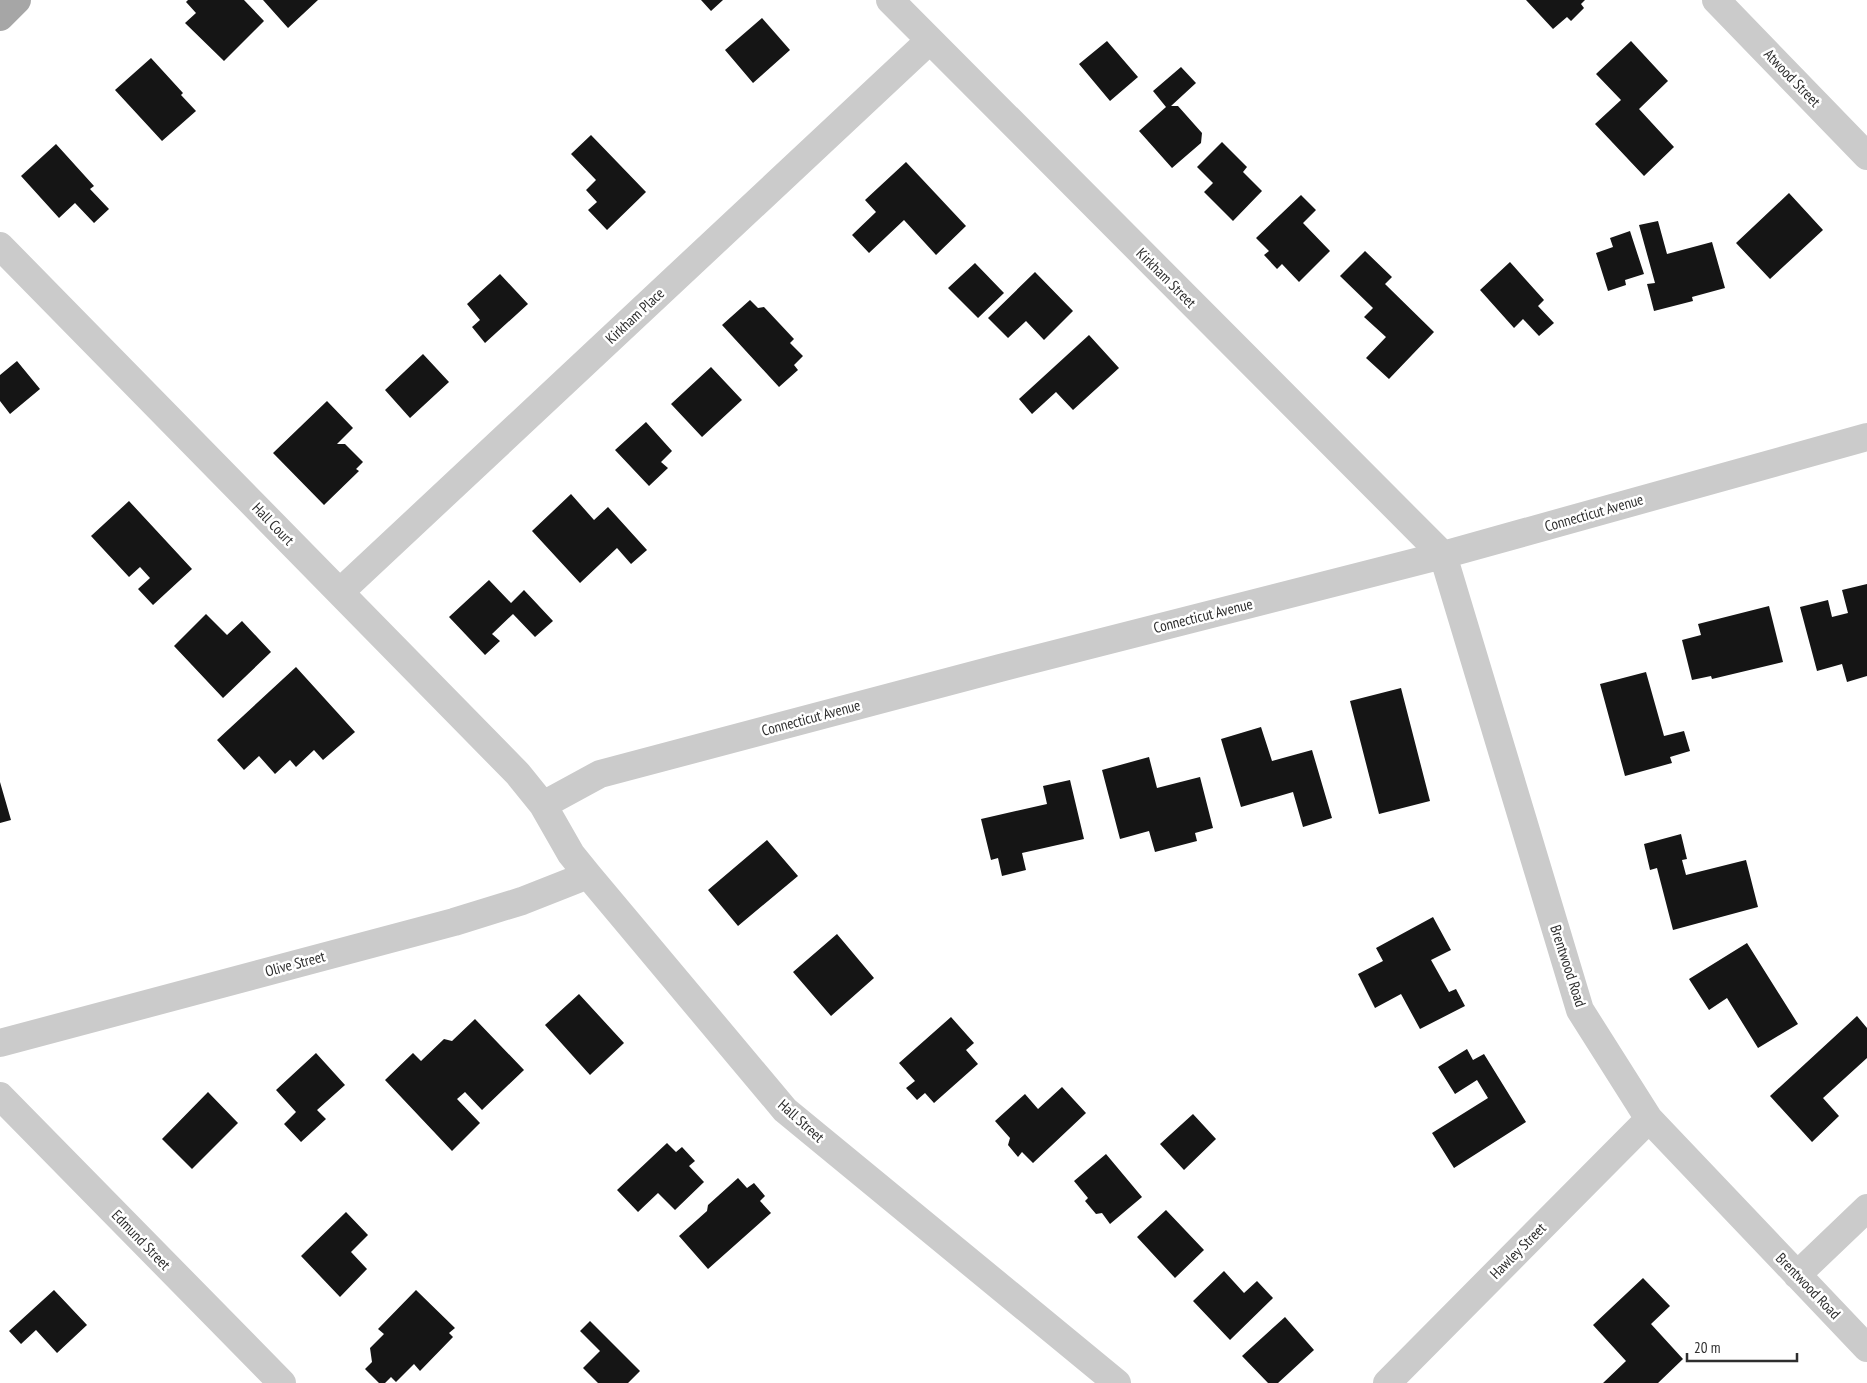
<svg xmlns="http://www.w3.org/2000/svg" width="1867" height="1383" viewBox="0 0 1867 1383" font-family="'PT Sans Narrow',sans-serif">
	<style>
		.building { fill: #151515 }
		.lines { fill: none; stroke-linecap: round; stroke-linejoin: round }
		.minor { stroke: #cbcbcb; stroke-width: 28 }
		.major { stroke: #a6a6a6; stroke-width: 28 }
		.labels { text-anchor: middle; stroke-width: 5; stroke-linejoin: round; paint-order: stroke }
		.street-label { font-size: 15px; fill: #2e2e2e; stroke: #fff }
	</style>
	<rect width="100%" height="100%" fill="#fff"/>
	<path class="building" d="M188,0H244L264,21L224,61L185,23L196,13L186,2Z
		M263,0H318L288,28Z
		M701,0H723L711,11Z
		M1526,0H1585L1581,4L1584,8L1571,21L1567,17L1553,29Z
		M762,18L790,50L753,83L725,50Z
		M1107,41L1138,77L1110,101L1079,64Z
		M1631,41L1668,81L1639,109L1674,147L1644,176L1595,124L1621,100L1596,74Z
		M151,58L183,93L181,95L196,111L162,141L115,90Z
		M1181,67L1196,83L1171,106H1178L1202,133L1201,143L1172,168L1139,131L1166,107L1153,91Z
		M591,135L646,192L607,230L588,210L597,202L586,190L596,180L571,154Z
		M1222,142L1247,167L1243,172L1262,191L1233,221L1204,192L1213,183L1197,167Z
		M56,144L94,186L90,189L109,209L94,223L75,203L59,218L21,176Z
		M906,162L966,226L936,255L904,220L869,253L852,235L876,212L865,200Z
		M1789,193L1823,230L1770,279L1736,243Z
		M1301,195L1316,210L1303,223L1330,251L1299,282L1282,264L1277,269L1264,255L1269,251L1256,238Z
		M1658,221L1667,254L1712,242L1725,288L1692,297L1693,301L1654,311L1647,284L1655,283L1639,225Z
		M1630,231L1644,274L1625,280L1626,285L1608,291L1596,253L1613,247L1610,238Z
		M1365,251L1392,277L1385,284L1434,332L1389,379L1366,358L1386,337L1364,317L1373,308L1340,276Z
		M1510,262L1544,300L1538,306L1554,323L1539,336L1523,319L1514,328L1480,290Z
		M975,263L1004,293L978,318L948,288Z
		M1035,272L1073,311L1044,340L1026,321L1008,338L988,318Z
		M500,274L528,304L485,343L472,327L480,320L467,304Z
		M750,300L758,308L764,307L794,339L790,343L803,356L794,365L798,370L779,387L722,325Z
		M1089,335L1119,368L1073,410L1056,392L1032,414L1019,399Z
		M423,354L449,382L410,418L385,390Z
		M17,361L40,389L10,414L0,401V375Z
		M711,367L742,400L702,437L671,404Z
		M327,401L353,428L337,444H345L363,462L356,469L359,471L324,505L273,453Z
		M646,422L672,451L661,462L668,468L649,486L615,450Z
		M571,494L594,520L608,507L647,550L631,564L617,548L580,583L532,531Z
		M129,501L192,569L153,605L138,589L150,578L140,567L129,577L91,536Z
		M489,580L511,603L524,590L553,621L535,637L513,614L492,634L500,641L485,655L449,617Z
		M1867,584V676L1847,682L1842,664L1817,671L1800,607L1828,600L1832,617L1848,613L1842,590Z
		M1769,606L1783,662L1712,679L1711,676L1692,680L1682,640L1701,635L1698,624Z
		M206,614L227,635L242,621L271,652L223,698L174,646Z
		M296,667L355,732L323,760L314,750L296,767L290,760L275,774L259,756L244,770L217,740Z
		M1646,672L1664,736L1684,731L1690,751L1670,757L1672,763L1625,776L1600,684Z
		M1401,688L1430,801L1379,814L1350,701Z
		M1261,727L1272,761L1312,750L1332,818L1303,827L1293,792L1241,807L1221,739Z
		M1149,757L1157,788L1200,777L1213,828L1195,833L1197,841L1155,852L1149,831L1120,839L1102,770Z
		M1070,780L1084,839L1022,853L1026,870L1002,876L998,858L991,860L981,819L1047,804L1043,786Z
		M0,782L11,820L0,823Z
		M1681,834L1687,859L1682,860L1686,875L1746,860L1758,907L1673,930L1657,868L1650,870L1644,844Z
		M767,840L798,876L738,926L708,890Z
		M1433,917L1451,950L1431,960L1449,992L1456,989L1465,1006L1420,1029L1401,994L1375,1008L1358,974L1383,961L1376,948Z
		M837,934L874,978L831,1016L793,972Z
		M1747,943L1798,1024L1758,1048L1727,998L1709,1010L1689,979Z
		M579,994L624,1043L590,1075L545,1025Z
		M1857,1016L1867,1028V1058L1823,1098L1839,1116L1812,1142L1770,1096Z
		M951,1017L974,1043L966,1050L978,1064L934,1103L925,1093L917,1100L906,1088L915,1081L899,1063Z
		M475,1019L524,1070L482,1110L465,1092L457,1099L480,1123L452,1151L385,1080L413,1053L421,1061L444,1039L452,1041Z
		M1467,1049L1473,1060L1484,1054L1526,1122L1454,1168L1432,1133L1488,1098L1477,1080L1455,1094L1438,1067Z
		M316,1053L345,1085L317,1110L326,1119L301,1142L284,1124L296,1112L276,1090Z
		M1062,1087L1086,1113L1033,1163L1022,1152L1018,1157L1008,1145L1010,1138L995,1121L1025,1094L1038,1109Z
		M208,1092L238,1123L192,1169L162,1139Z
		M1193,1114L1216,1139L1184,1170L1160,1144Z
		M667,1143L676,1152L682,1147L695,1161L689,1166L704,1182L675,1210L658,1193L638,1212L617,1190Z
		M1106,1154L1142,1197L1110,1224L1102,1213L1096,1214L1085,1201L1088,1198L1074,1181Z
		M738,1178L747,1188L754,1183L765,1196L760,1201L771,1213L708,1269L679,1236L707,1211L708,1205Z
		M1166,1210L1204,1250L1175,1278L1137,1237Z
		M346,1212L368,1235L351,1252L367,1269L340,1297L301,1256Z
		M1224,1271L1244,1293L1257,1281L1273,1298L1230,1340L1193,1301Z
		M1643,1278L1670,1306L1651,1324L1683,1359L1658,1383H1603L1626,1361L1593,1325Z
		M54,1290L87,1325L57,1353L36,1330L21,1344L9,1331Z
		M416,1290L455,1328L449,1333L453,1337L420,1371L414,1364L396,1382L391,1377L385,1383H379L365,1369L372,1362L370,1348L384,1334L378,1329Z
		M1285,1317L1314,1350L1278,1383H1268L1242,1356Z
		M590,1321L640,1371L628,1383H598L583,1368L600,1351L580,1331Z"/>
	<g class="lines">
		<path class="minor" d="M890,0L1443,555L1580,1010L1649,1119L1867,1348
			M1716,0L1867,156
			M0,246L518,774L543,805L571,854L588,875L785,1110L1117,1383
			M340,592L929,41
			M543,805L600,774L1000,668L1443,555L1867,437
			M0,1043L454,922L522,901L588,875
			M0,1096L282,1383
			M1797,1275L1867,1208
			M1387,1383L1649,1119"/>
		<path class="major" d="M0,17L17,0"/>
	</g>
	<g class="labels">
		<g class="street-label">
			<text transform="translate(1792 78) rotate(46)" y="5">Atwood Street</text>
			<text transform="translate(1166 278) rotate(45)" y="5">Kirkham Street</text>
			<text transform="translate(635 316) rotate(-43)" y="5">Kirkham Place</text>
			<text transform="translate(1594 513) rotate(-16)" y="5">Connecticut Avenue</text>
			<text transform="translate(273 524) rotate(46)" y="5">Hall Court</text>
			<text transform="translate(1203 616) rotate(-14)" y="5">Connecticut Avenue</text>
			<text transform="translate(811 718) rotate(-15)" y="5">Connecticut Avenue</text>
			<text transform="translate(295 964) rotate(-15)" y="5">Olive Street</text>
			<text transform="translate(1568 966) rotate(72)" y="5">Brentwood Road</text>
			<text transform="translate(801 1121) rotate(42)" y="5">Hall Street</text>
			<text transform="translate(141 1240) rotate(46)" y="5">Edmund Street</text>
			<text transform="translate(1518 1251) rotate(-45)" y="5">Hawley Street</text>
			<text transform="translate(1808 1286) rotate(46)" y="5">Brentwood Road</text>
		</g>
	</g>
	<path d="M1687 1353v8h110v-8" fill="none" stroke="#2e2e2e" stroke-width="2.5"/>
	<text x="1694" y="1353" font-size="15" fill="#2e2e2e" stroke="#ffffff" stroke-width="4" paint-order="stroke">20 m</text>
</svg>
